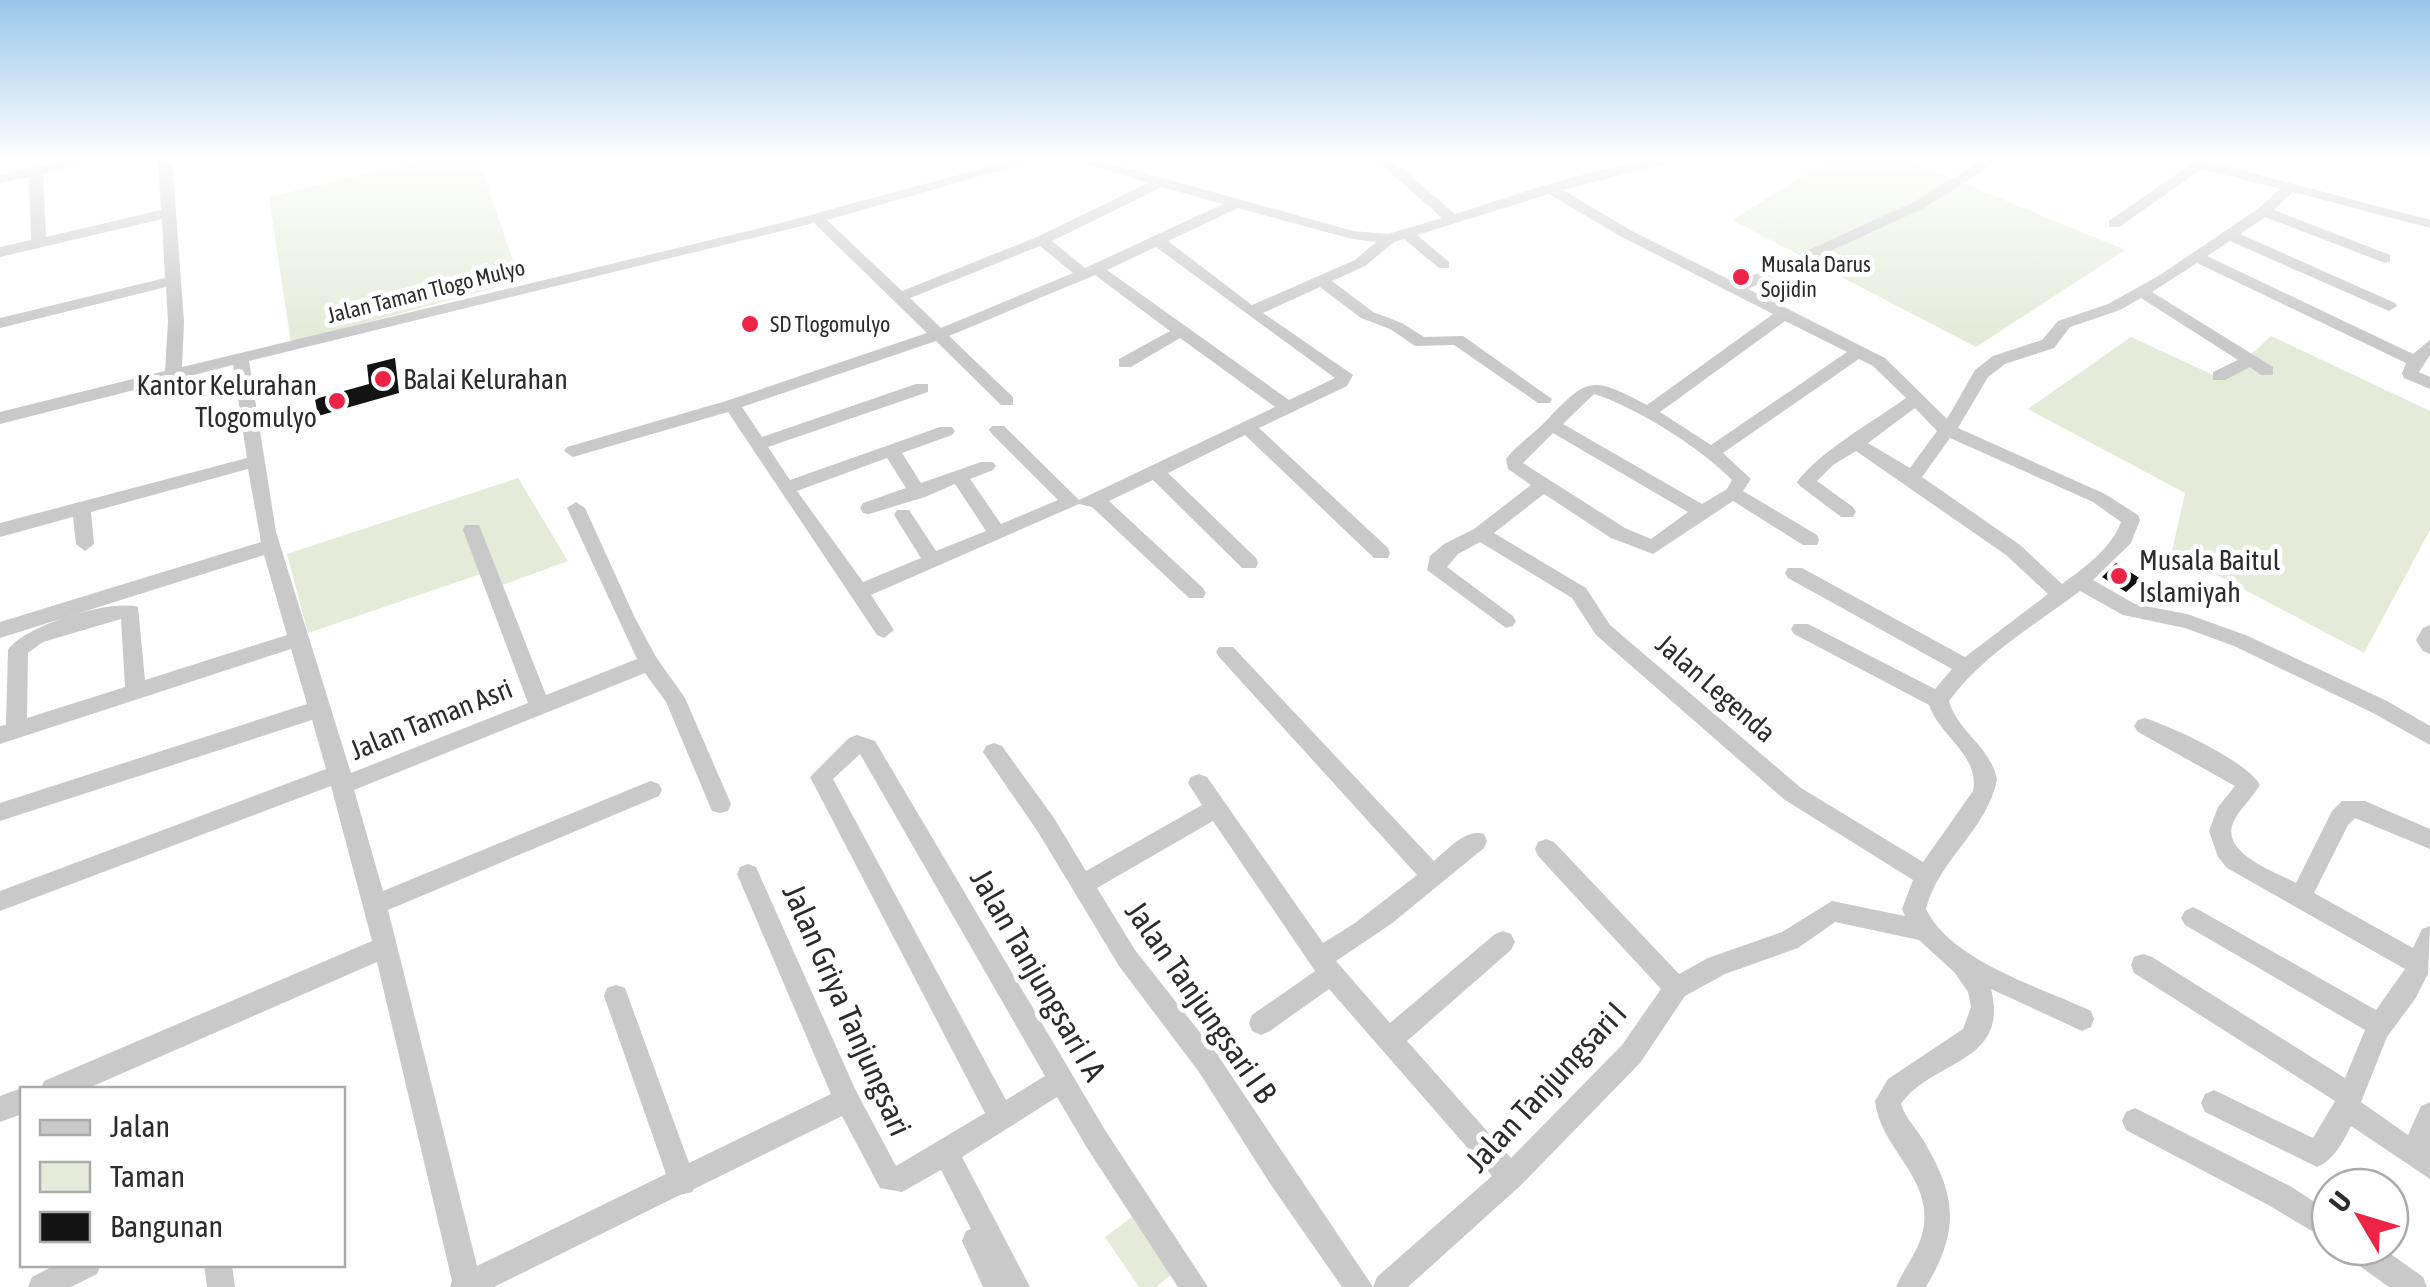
<svg xmlns="http://www.w3.org/2000/svg" width="2430" height="1287" viewBox="0 0 2430 1287" font-family="'Asap Condensed',sans-serif">
	<style>
		.green { fill: #e4ebd8 }
		.building { fill: #131313 }
		.lines { fill: none; stroke-linecap: round; stroke-linejoin: round }
		.minor { fill: #c9c9c9; fill-rule: evenodd }
		.poi-dot { fill: #ed2446; stroke: #fff; stroke-width: 4 }
		.labels { text-anchor: middle; stroke-width: 10; stroke-linejoin: round; paint-order: stroke }
		.far-poi-label { font-size: 22px; fill: #2c2c2c; stroke: #fff; text-anchor: start }
		.far-street-label { font-size: 22px; fill: #2c2c2c; stroke: #fff }
		.poi-label { font-size: 28px; fill: #2c2c2c; stroke: #fff; text-anchor: start }
		.street-label { font-size: 28px; fill: #2c2c2c; stroke: #fff }
		.near-street-label { font-size: 32px; fill: #2c2c2c; stroke: #fff }
	</style>
	<rect width="100%" height="100%" fill="#fff"/>
	<path class="green" d="M429,158H478L520,281L291,343L269,197Z
		M1832,158H1903L2125,250L1976,347L1732,220Z
		M2271,336L2430,411V530L2364,653L2172,551L2185,493L2028,409L2131,337L2224,380Z
		M518,478L568,561L500,586L495,569L308,633L287,554Z
		M1132,1217L1172,1274L1156,1287H1139L1105,1237Z"/>
	<path class="building" d="M395,358L399,393L318,416L315,399L369,384L367,365Z
		M2116,563L2141,579L2126,592L2102,577Z"/>
	<g class="lines">
		<path class="minor" d="M74,158H101L43,174L46,237L161,210L158,158H172L184,322L182,367L773,225L1020,158H1043L827,220L902,291L1037,237L1148,183L1067,158H1091L1353,231L1388,234L1442,218L1374,158H1390L1455,214C1522,193 1617,158 1687,158L1563,190L1630,230L1736,283L1914,202L1986,158H2003L1924,208L1748,289L1885,358L1947,419L1975,370L1993,356L2042,340L2058,321L2108,304L2160,275L2259,208L2280,189L2202,169L2119,227H2109V221L2189,165L2171,158H2195L2430,220V228L2293,192L2274,210L2390,255V261L2385,263L2265,217L2240,234L2395,303L2397,306L2389,311L2230,241L2207,256L2413,354L2430,340V355L2419,372L2430,377V389L2404,378L2402,374L2406,363L2197,263L2152,292L2273,367V375H2261L2250,367L2225,380H2213V372L2238,360L2141,298L2120,310L2070,327L2054,348L2005,364L1988,377L1958,428L2105,494L2138,515L2140,520L2131,543L2093,580L2135,604L2187,614L2248,636L2387,701L2430,726V745L2373,713L2234,646L2185,628L2123,615L2080,591C2035,625 1983,655 1949,701C1958,732 1990,746 1997,779C1988,829 1938,860 1926,909C1951,961 2040,987 2091,1011L2094,1019L2091,1027L2082,1031L1991,989C2010,1064 1933,1059 1901,1104C1905,1117 1915,1127 1922,1138C1956,1195 1961,1228 1926,1287H1896C1904,1268 1919,1251 1923,1230C1934,1178 1880,1149 1875,1101L1888,1079L1963,1029L1971,1007L1968,992L1955,973L1919,940L1835,922L1798,948L1725,974L1685,996L1640,1063L1520,1186L1408,1287H1342L1271,1185L1199,1072L1119,966L1038,832L983,752L986,746L994,743L1002,746L1054,818L1086,871L1202,805L1188,783L1191,777L1199,774L1207,777L1323,943L1355,923L1417,875L1219,657L1216,652L1219,647H1233L1434,861C1447,850 1466,828 1484,834L1487,841L1484,848L1391,924L1336,961L1390,1023L1495,934L1503,931L1511,934L1515,942L1511,950L1407,1041L1511,1158L1622,1045L1661,989L1538,856L1535,849L1538,842L1546,839L1554,842L1679,974L1708,958L1782,932L1832,901L1905,916L1902,909L1913,880L1785,800L1596,635L1572,598L1480,542L1458,554L1447,567L1513,616L1516,621L1513,626L1506,628L1427,570L1430,556L1444,544L1474,529L1531,485L1508,469L1506,459C1517,444 1534,434 1546,421C1588,376 1592,376 1647,405L1773,314L1620,236L1549,194L1417,235L1449,262V268H1439L1404,239L1394,242L1365,266L1332,281L1373,312L1402,323L1424,337L1463,336L1552,399L1550,403H1538L1454,345L1415,346L1390,329L1361,318L1320,287L1263,313L1353,375L1347,386L1259,428L1388,548L1390,553L1388,558H1374L1245,435L1168,473L1256,558L1258,563L1256,568H1242L1153,480L1109,501L1203,588L1206,593L1203,598H1189L1092,507L1079,504L871,595L894,630L884,638L877,635L728,412L573,457L564,451L567,447L726,401L927,333L814,223L249,361L276,532L351,773L528,703L463,530L465,525H479L481,530L546,695L637,659L567,508L576,502L585,508L635,618L656,657L685,698L731,804L728,811L720,813L712,811L666,702L645,673L354,790L383,891L643,784L651,781L659,784L662,790L659,796L388,910L477,1266L666,1174L604,996L607,988L616,985L625,988L689,1163L831,1094L737,874L740,867L748,864L756,867L856,1091L896,1166L985,1113L810,777L849,738L857,735L875,741L1105,1130L1208,1287H1178L1087,1148L1057,1097L962,1157L1030,1287H983L962,1241L966,1231L971,1229L941,1170L902,1192L880,1188L842,1116L694,1189L692,1192L680,1195L494,1287H450L452,1281L377,962L84,1090H40L44,1081L372,941L331,786L0,911V891L326,769L312,720L0,821V803L307,704L291,649L0,744V726L6,725L8,650C24,626 110,599 138,607L145,680L287,635L264,555L0,638V622L261,542L248,469L91,512L94,544L85,551L76,544L73,517L0,537V523L247,458L233,365L0,424V412L165,371L168,322L166,287L0,328V318L165,278L162,219L0,257V247L31,240L29,177L0,183V175ZM1162,187L1223,204L1085,268L1052,241ZM1238,208L1352,239L1376,242L1355,260L1252,305L1168,241ZM1040,246L1073,273L941,328L910,298ZM1156,247L1335,378L1289,400L1107,270ZM1095,275L1170,331L1119,359V367H1131L1180,338L1275,407L1079,500L1004,426H992L989,430L992,434L1058,500L1001,524L970,479L993,470L996,466L993,462H981L921,483L902,453L952,435L955,431L952,427H940L790,480L768,447L928,392V384H916L762,437L742,407L936,341L1001,405H1013V397L949,336ZM1785,321L1847,352L1711,445L1660,412ZM1859,359L1873,366L1906,398C1873,422 1820,451 1797,482L1800,486L1841,517H1853L1856,512L1853,507L1817,481L1833,465L1856,451L2006,555L2048,594L1965,657L1802,568H1788L1785,573L1788,578L1952,669L1935,689L1808,624H1794L1791,629L1794,634L1929,705C1940,737 1980,755 1973,791L1923,862L1801,788L1610,625L1586,588L1494,533L1544,494L1611,538L1653,554L1733,501L1803,545H1817L1819,540L1817,535L1743,491L1751,479L1723,453ZM1594,394C1636,407 1701,448 1732,480L1727,489L1702,504L1563,424ZM1915,408L1937,431L1910,468L1868,443ZM1553,433L1688,512L1651,539L1625,528L1523,463ZM1950,438L2093,502L2121,522C2111,549 2084,568 2062,584L2020,545L1922,477ZM887,458L906,488L863,503L860,508L863,513L869,514L925,497L955,484L986,531L936,551L909,510H897L894,515L921,558L863,582L797,491ZM121,619L125,687L27,718L28,653L43,642ZM860,754L1045,1076L1006,1100L833,779ZM1213,821L1315,971L1252,1015L1249,1023L1252,1031L1261,1035L1270,1031L1329,989L1492,1176L1377,1277L1373,1287L1217,1054L1135,950L1097,888Z
			M2430,625V654L2423,651L2416,640L2423,628Z
			M2145,718C2172,727 2247,761 2260,785C2253,797 2242,806 2235,819C2216,852 2274,871 2296,883L2332,811L2342,801H2365L2430,829V849L2355,818L2348,825L2314,893L2413,948L2422,929L2430,926L2428,974L2415,999L2387,1037L2361,1102L2408,1135L2421,1106L2430,1102V1179L2351,1126C2343,1142 2334,1160 2317,1167L2205,1112L2201,1103L2205,1094L2214,1090L2313,1138L2335,1101L2134,973L2131,965L2134,957L2143,954L2152,957L2345,1078L2365,1030L2185,925L2181,918L2185,911L2193,907L2201,911L2376,1010L2405,969L2227,868L2218,857L2209,831L2218,807L2235,786L2138,732L2134,726L2138,720Z
			M22,1088L25,1090L22,1114L0,1122V1096Z
			M2135,1108L2290,1186L2330,1212V1242L2270,1206L2126,1130L2122,1121L2126,1112Z
			M2343,1247H2381L2423,1277L2427,1287H2389L2347,1257Z
			M57,1264H101L97,1274L71,1287H28L32,1277Z
			M204,1264H232L235,1287H207Z"/>
	</g>
	<linearGradient id="sky" x2="0" y2="1"><stop stop-color="#99c6ea"/><stop offset="0.47" stop-color="#fff"/><stop offset="1" stop-color="#fff" stop-opacity="0"/></linearGradient>
	<rect width="2430" height="338" fill="url(#sky)"/>
	<g class="poi-dot">
		<circle cx="1741" cy="277" r="10"/>
		<circle cx="750" cy="324" r="10"/>
		<circle cx="383" cy="379" r="10"/>
		<circle cx="337" cy="401" r="10"/>
		<circle cx="2119" cy="576" r="10"/>
	</g>
	<g class="labels">
		<g class="far-poi-label">
			<text x="1761" y="272">Musala Darus<tspan x="1761" dy="25">Sojidin</tspan></text>
			<text x="770" y="332">SD Tlogomulyo</text>
		</g>
		<g class="far-street-label">
			<text transform="translate(426 291) rotate(-14)" y="8">Jalan Taman Tlogo Mulyo</text>
		</g>
		<g class="poi-label">
			<text x="403" y="389">Balai Kelurahan</text>
			<text x="317" y="395" text-anchor="end">Kantor Kelurahan<tspan x="317" dy="32">Tlogomulyo</tspan></text>
			<text x="2139" y="570">Musala Baitul<tspan x="2139" dy="32">Islamiyah</tspan></text>
		</g>
		<g class="street-label">
			<text transform="translate(1716 688) rotate(41)" y="10">Jalan Legenda</text>
			<text transform="translate(431 719) rotate(-22)" y="10">Jalan Taman Asri</text>
		</g>
		<g class="near-street-label">
			<text transform="translate(1038 975) rotate(60)" y="11">Jalan Tanjungsari I A</text>
			<text transform="translate(1201 1002) rotate(55)" y="11">Jalan Tanjungsari I B</text>
			<text transform="translate(847 1010) rotate(66)" y="11">Jalan Griya Tanjungsari</text>
			<text transform="translate(1546 1087) rotate(-47)" y="11">Jalan Tanjungsari I</text>
		</g>
	</g>
	<rect x="20" y="1087" width="325" height="180" fill="#ffffff" stroke="#ababab" stroke-width="2.5"/>
	<rect x="40" y="1120" width="50" height="15" fill="#c9c9c9" stroke="#ababab" stroke-width="2.5"/>
	<text x="110" y="1137" font-size="30" fill="#2c2c2c">Jalan</text>
	<rect x="40" y="1162" width="50" height="30" fill="#e4ebd8" stroke="#ababab" stroke-width="2.5"/>
	<text x="110" y="1187" font-size="30" fill="#2c2c2c">Taman</text>
	<rect x="40" y="1212" width="50" height="30" fill="#131313" stroke="#ababab" stroke-width="2.5"/>
	<text x="110" y="1237" font-size="30" fill="#2c2c2c">Bangunan</text>
	<g transform="translate(2360 1217) rotate(308)"><circle r="48" fill="#ffffff" stroke="#ababab" stroke-width="2.5"/>
	<path d="M0-8L18 38L0 25L-18 38Z" fill="#ed2446"/>
	<text y="-15" font-size="28" font-weight="bold" text-anchor="middle" fill="#2c2c2c">U</text>
	</g>
</svg>
